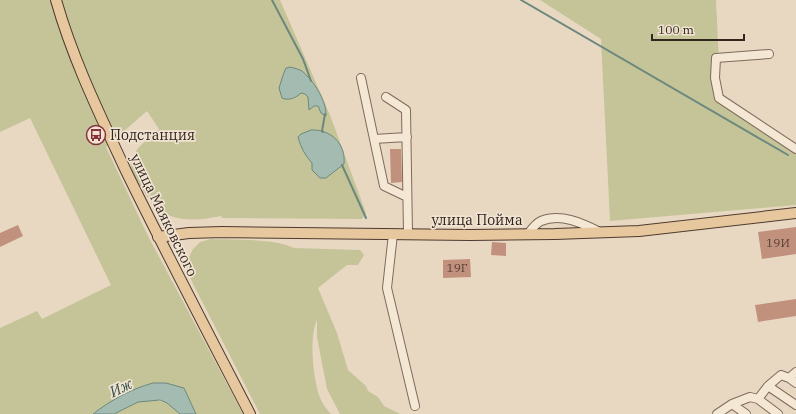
<svg xmlns="http://www.w3.org/2000/svg" width="796" height="414" viewBox="0 0 796 414" font-family="'IBM Plex Serif',serif">
	<style>
		.green { fill: #c4c498 }
		.water { fill: #a4bbb1; stroke: #6c887e }
		.lines { fill: none; stroke-linecap: round; stroke-linejoin: round }
		.stream { stroke: #6c887e; stroke-width: 2 }
		.building { fill: #c1917d }
		.minor-casing { stroke: #7f6a5c; stroke-width: 10 }
		.major-casing { stroke: #4e3a2f; stroke-width: 12 }
		.minor { stroke: #f4e7d4; stroke-width: 8 }
		.major { stroke: #e7c79e; stroke-width: 10 }
		.labels { text-anchor: middle; stroke-width: 3.5; stroke-linejoin: round; paint-order: stroke }
		.number-label { font-size: 12px; fill: #554036 }
		.poi-label { font-size: 14px; fill: #31251e; stroke: #f0e3d1; text-anchor: start }
		.street-label { font-size: 14px; fill: #31251e; stroke: #f0e3d1 }
		.water-label { font-size: 15px; font-style: italic; fill: #2f4f49; stroke: #f0e3d1 }
	</style>
	<rect width="100%" height="100%" fill="#e8d8c2"/>
	<path class="green" d="M0,0H280L330,115L366,213L362,219L222,218L221,216C198,221 171,223 153,205C149,200 145,193 141,187C137,180 130,171 131,162C133,149 150,138 159,129L147,111L106,147L148,236L243,414H196L184,388L97,411L93,414H0V328L37,311L42,319L111,285L30,118L0,132Z
		M540,0H716L721,104L796,152V205L610,221L601,39Z
		M211,239C233,240 276,238 294,248L360,250L364,255L358,265H347L318,288L337,333L348,370L366,386L368,391L378,397L384,406L400,414H340L327,389L317,337V320C309,337 313,374 318,392C320,400 326,409 331,414H260L193,284L187,270L188,259L193,249L200,242Z
		M148,400C162,400 171,403 180,414H114L138,402Z"/>
	<path class="water" d="M290,67C294,68 298,69 302,71C313,80 327,101 326,116L321,113L318,106H314L309,110L308,97L305,94L301,93C296,98 288,101 282,98L279,88C281,82 283,74 286,68Z
		M311,130C331,129 346,144 344,164L326,178H320L312,170V163C305,155 301,148 298,137L301,134Z
		M153,383H166L184,388L196,414H180L167,403L160,400L138,402L114,414H93C111,400 131,389 153,383Z"/>
	<g class="lines">
		<path class="stream" d="M272,0L303,59L311,81
			M521,0L788,155
			M323,132L322,131L325,114
			M342,165L366,218"/>
	</g>
	<path class="building" d="M390,149H401L402,182L391,183Z
		M18,225L23,236L0,247V233Z
		M796,227V254L762,259L758,232Z
		M492,242L506,243V256L491,255Z
		M470,259L471,277L443,278V260Z
		M796,299V316L758,322L755,305Z"/>
	<g class="lines">
		<defs>
			<path id="minor" d="M769,54L716,58L715,78L719,98L796,149
				M361,78L384,186L407,197
				M386,97L406,110L408,234
				M374,139L407,137
				M393,234L387,288L415,406
				M528,234C531,230 536,223 541,221C561,213 582,223 600,232
				M796,372L789,378L796,383
				M768,386L781,375L789,378
				M732,404L750,397L758,399
				M717,414L732,404L746,414
				M778,414L758,399L768,386L796,405"/>
			<path id="major" d="M56,0C73,60 100,115 126,171C166,253 208,333 250,414
				M158,237L189,233L222,232L470,235L555,234L639,231L796,213"/>
		</defs>
		<use href="#minor" class="minor-casing"/>
		<use href="#major" class="major-casing"/>
		<use href="#minor" class="minor"/>
		<use href="#major" class="major"/>
	</g>
	<defs>
		<symbol id="bus-ring" viewBox="-11 -11 22 22"><circle r="9.5" fill="#f0e3d1" stroke="#87333e" stroke-width="1.5"/><path d="M-5-6H5V4H4V6H2V4H-2V6H-4V4H-5ZM-3.5-4V0h7V-4ZM-3.5 1.2v1.5H-2V1.2ZM2 1.2v1.5H3.5V1.2Z" fill="#87333e"/></symbol>
	</defs>
	<g fill-rule="evenodd">
		<use href="#bus-ring" x="85" y="124" width="22" height="22"/>
	</g>
	<g class="labels">
		<g class="number-label">
			<text x="778" y="247">19И</text>
			<text x="457" y="272">19Г</text>
		</g>
		<g class="poi-label">
			<text x="110" y="140">Подстанция</text>
		</g>
		<g class="street-label">
			<text transform="translate(164 215) rotate(64)" y="5">улица Маяковского</text>
			<text x="477" y="225">улица Пойма</text>
		</g>
		<g class="water-label">
			<text transform="translate(121 388) rotate(-26)" y="5">Иж</text>
		</g>
	</g>
	<path d="M652 34v6h92v-6" fill="none" stroke="#31251e" stroke-width="2"/>
	<text x="658" y="34" font-size="12" fill="#31251e" stroke="#f0e3d1" stroke-width="3" paint-order="stroke">100 m</text>
</svg>
